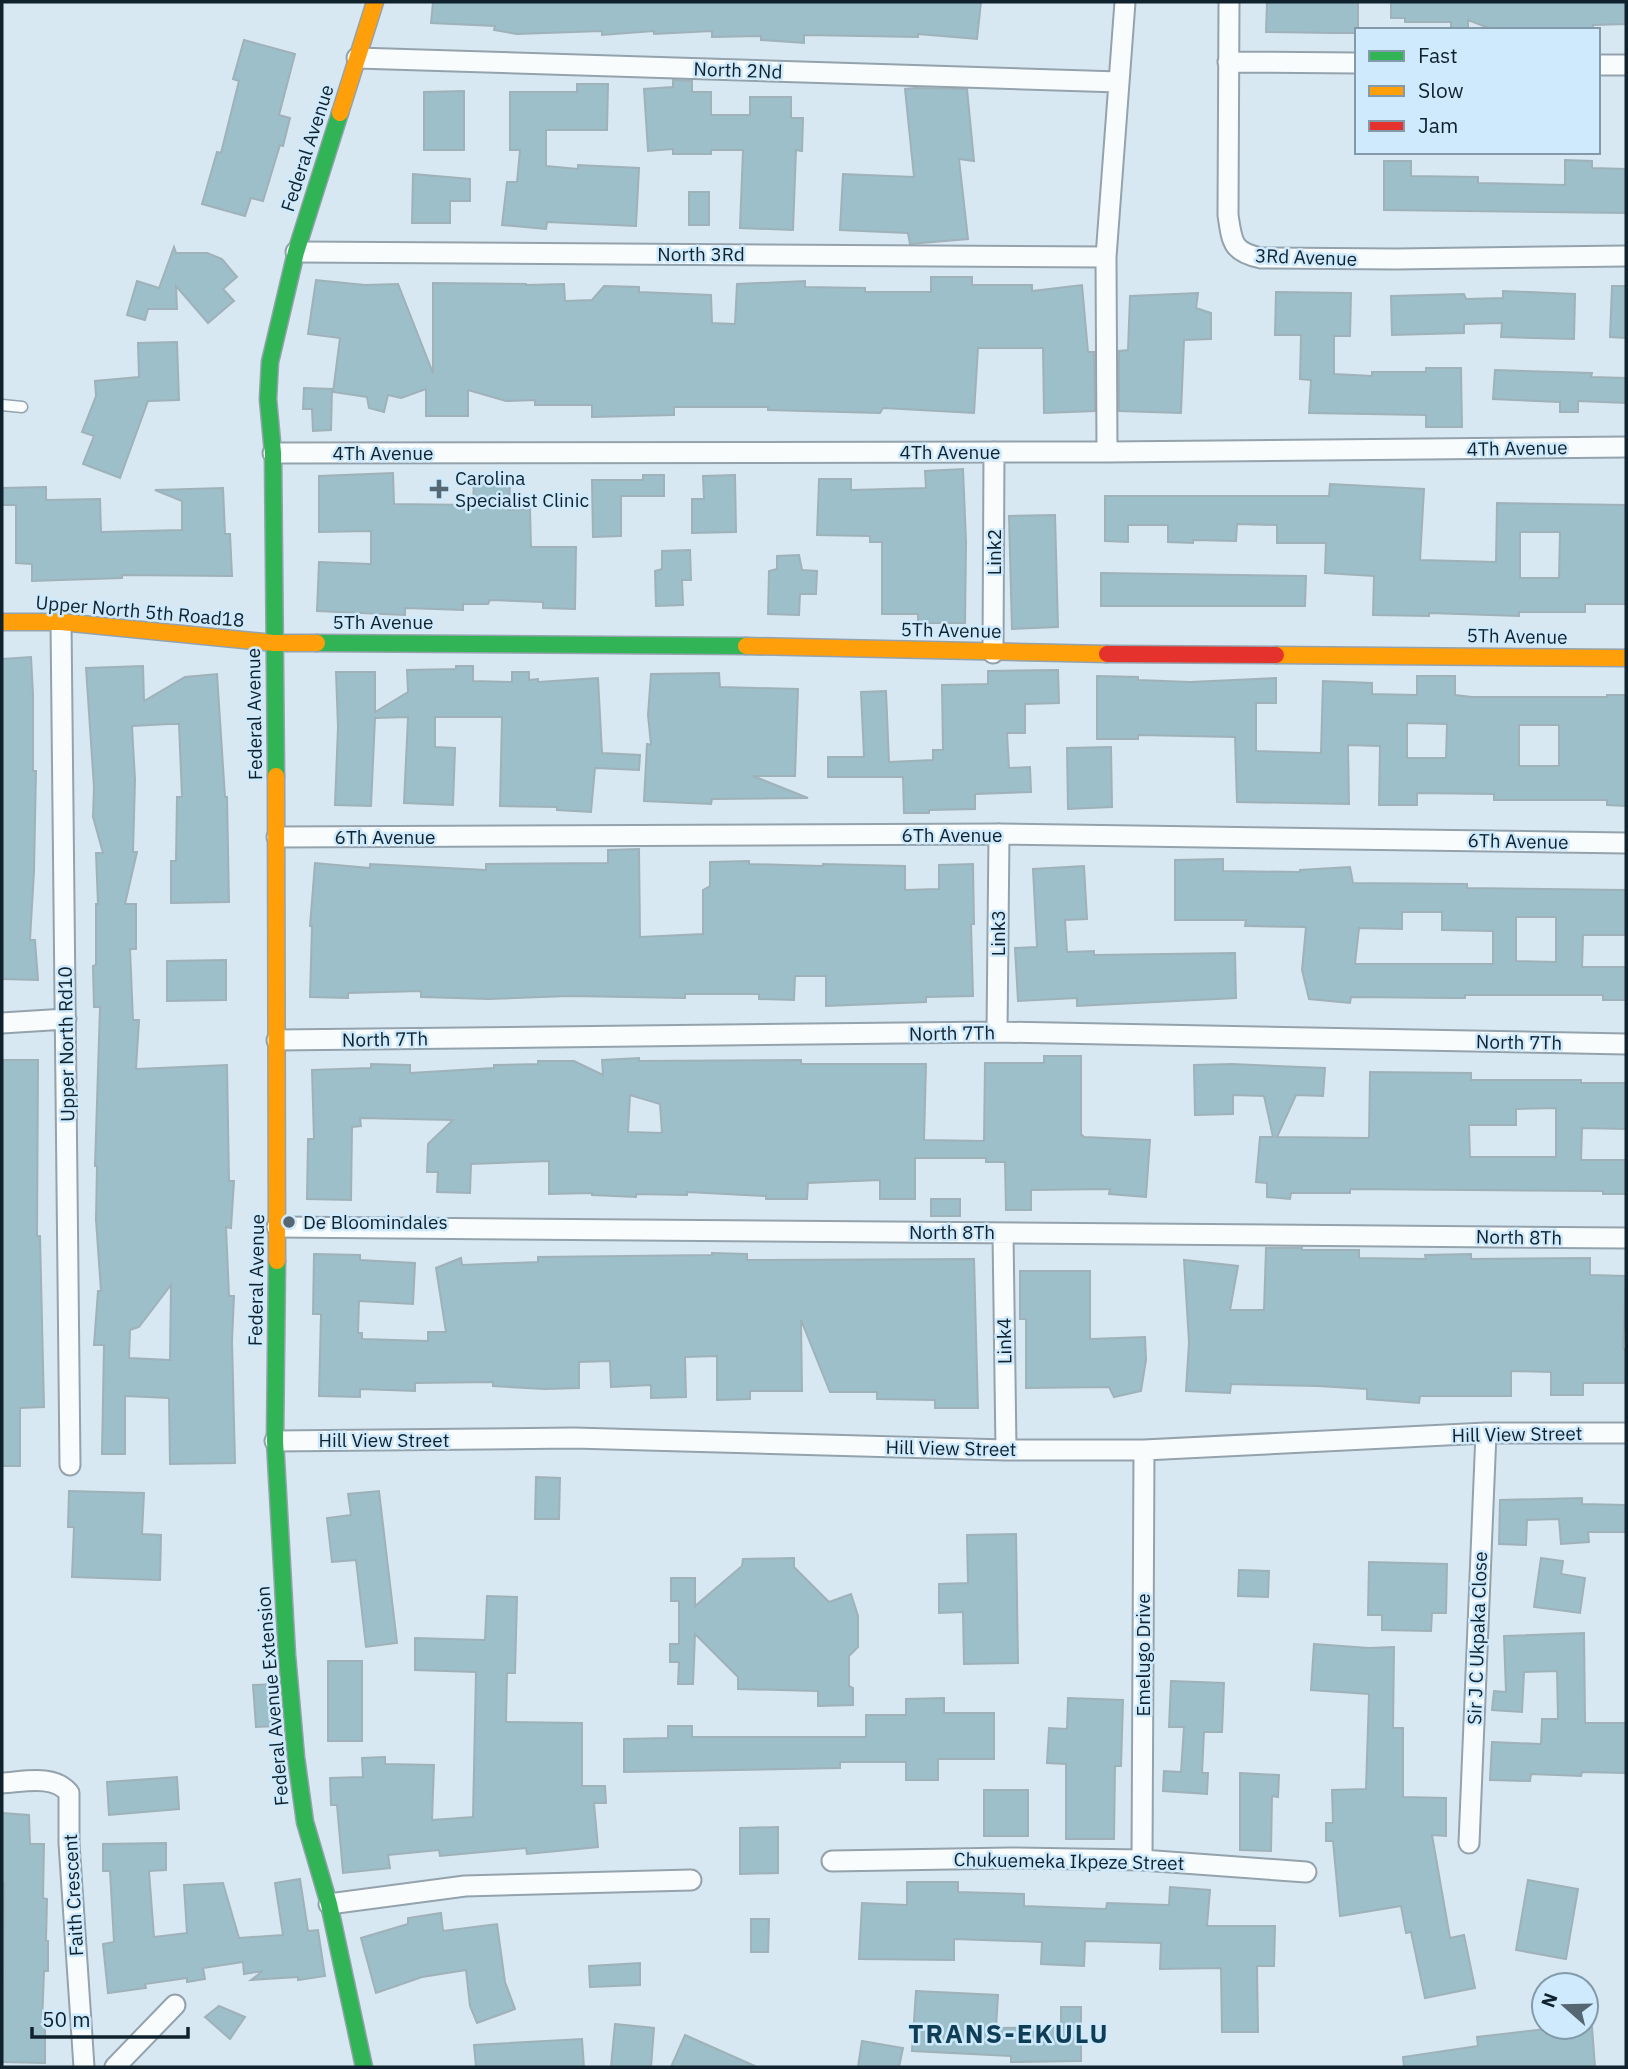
<svg xmlns="http://www.w3.org/2000/svg" width="1628" height="2069" viewBox="0 0 1628 2069" font-family="'IBM Plex Sans',sans-serif">
	<style>
		.building { fill: #9dbfc9; stroke: #9fb1b9; stroke-width: 2; fill-rule: evenodd }
		.lines { fill: none; stroke-linecap: round; stroke-linejoin: round }
		.lane-casing { stroke: #93a2ac; stroke-width: 13 }
		.street-casing { stroke: #93a2ac; stroke-width: 23 }
		.fast-casing { stroke: #93a2ac; stroke-width: 19 }
		.slow-casing { stroke: #93a2ac; stroke-width: 19 }
		.jam-casing { stroke: #93a2ac; stroke-width: 19 }
		.lane { stroke: #f9fcfd; stroke-width: 10 }
		.street { stroke: #f9fcfd; stroke-width: 19 }
		.fast { stroke: #30b455; stroke-width: 16 }
		.slow { stroke: #ff9f0a; stroke-width: 16 }
		.jam { stroke: #e5322d; stroke-width: 16 }
		.poi-dot { fill: #556772; stroke: #ceeafc; stroke-width: 2.5 }
		.labels { text-anchor: middle; stroke-width: 5; stroke-linejoin: round; paint-order: stroke }
		.street-label { font-size: 19px; fill: #0f222d; stroke: #ceeafc }
		.poi-label { font-size: 19px; fill: #0f222d; stroke: #ceeafc; text-anchor: start }
		.district-label { font-size: 26px; font-weight: bold; letter-spacing: 2px; fill: #0f3d56; stroke: #ceeafc }
	</style>
	<rect width="100%" height="100%" fill="#d8e8f2"/>
	<path class="building" d="M433,2H981L977,39L918,34V37L804,35V43L761,40V36L712,37V31L654,34V31L602,35V31L517,34L494,30L495,26L431,23Z
		M1267,2H1358V30L1357,33H1334L1266,32Z
		M1391,2H1626V24L1593,25V30H1494L1468,20V29H1451V22H1405V18H1391Z
		M244,40L295,54L279,115L290,118L283,146L280,145L263,201L251,198L245,216L202,204L217,152L221,153L239,81L233,79Z
		M673,80L692,81V92H711V115H750V97H791V118H803L802,151L796,150L793,230L740,228L743,150H711V154H673V149L648,151L644,89L673,87Z
		M577,84H608L607,130H546V166L578,169V165L639,168L636,226L547,222L546,229L502,225L507,182H517L520,150H510V92H577Z
		M915,88L967,89L974,161L959,159L968,239L910,244L908,233L840,230L843,174L914,177L905,89Z
		M464,91V150H424V92Z
		M1565,160L1592,161V168L1626,169V213L1384,210V161H1411V176L1478,177V183L1565,185Z
		M413,174L470,179V201H450V223H412Z
		M689,192H709V225H689Z
		M174,247L176,253H207L222,259L237,277L223,289L234,301L208,323L176,286L177,309H148L145,320L127,315L137,281L159,288Z
		M931,277H972V285H1032V291L1082,285L1088,352H1094L1095,411L1044,413L1043,348H978L974,413L883,408L880,413L768,410V407H674V415L592,417V405H535V400L506,401L468,390V416H426V389L401,398L388,395L384,412L369,408L367,397L333,392L340,338L308,334L316,280L365,285L398,284L433,373V283L526,284V285L564,284L565,301L592,300L604,286L639,287V292L711,295L712,323L735,324L737,284L805,281V287L865,288V292H931Z
		M1612,286H1626V338L1610,337Z
		M1503,291L1575,294L1574,339L1501,337L1502,323L1464,324V333L1392,335L1391,296L1464,294L1466,299L1503,298Z
		M1276,292L1351,293L1350,336H1334V374L1372,376V372H1426V368H1461L1462,427H1426V415L1309,413L1311,380L1300,379L1301,335H1275Z
		M1198,293L1196,308L1211,313V339L1184,340L1181,413L1119,411V351L1128,350L1130,296Z
		M177,342L179,400L148,401L120,478L83,464L94,436L82,432L96,396L95,381L139,377L138,343Z
		M1495,370L1592,373L1591,377L1626,378V403L1578,401V412H1560V402L1493,399Z
		M304,388L332,389L331,430L313,431L312,409H303Z
		M963,469L966,542L965,623H918V614H882V542H870V536L817,535L819,479H851V490L926,488L925,471Z
		M393,473L394,504L473,505L474,480L510,481L509,510L530,509L531,547H576L575,609L543,608V602L490,600L488,604H463V610L405,608V615L317,611L319,562L371,564V531L319,532V476Z
		M643,475H664V496H621V536L593,537L592,480H643Z
		M735,475L736,532L692,533V499H704L703,476Z
		M1330,484L1424,489L1420,560L1496,562L1497,503L1626,505V604H1585V612H1519V616L1429,613V616L1373,615L1374,576L1325,573L1326,543H1277V525L1237,524L1236,541L1193,540V543L1168,542V525H1128V542L1105,541V496H1329ZM1520,532H1560L1559,578H1520Z
		M46,487V500L100,499L101,532L182,530V501L155,490L223,488L225,534H230L232,576L122,575V578L32,581V564L16,563V505H2V488Z
		M1055,515L1058,627L1012,629L1009,516Z
		M690,550L691,580H682L683,605L656,606L655,571L662,569V551Z
		M799,555L802,570L817,571L816,594H800L799,615L768,614L769,571L777,569V556Z
		M1101,573L1306,576L1305,606H1101Z
		M31,657L33,694V771H36L34,871L30,940H35L38,980L2,979V659Z
		M143,666L144,701L185,677L217,674L225,797H227L229,902L171,903V861H176L177,797H182L179,724H169L132,726L135,780L133,852H137L125,904H136V949H130L133,1020H139L136,1069L227,1065L229,1181H234L231,1228L226,1227L229,1296H234L232,1341L235,1463L170,1464L169,1398L125,1396V1454H102L104,1345H94L98,1291H101L96,1220L97,1166H95L100,1007H94L93,966L96,965V904H98L96,853H103L93,817L94,787L86,668ZM171,1285L170,1360L129,1358L130,1330L139,1327Z
		M456,666H473V681L512,682V672H529V680L538,679V682L598,678L602,753L640,755L639,770L595,768L591,812L557,810V807L500,806L502,717H435V747L455,748L453,805L404,803L408,717L375,718L371,806L335,805L338,727L336,672H375V712L408,692L407,670L456,669Z
		M1058,670L1059,703L1025,704V733H1007L1009,768L1030,767L1031,792L975,794V809L929,810V813H904L903,777H828V757H864L861,692L886,691L889,762L933,760V750H943L942,685L988,684V671Z
		M719,673L720,687L798,689L795,776H753L808,798L712,799L711,804L644,801L647,744L651,745L648,715L651,674Z
		M1097,676L1138,677V680L1190,682L1276,678V703H1256V751L1321,753L1323,681L1372,683V694L1417,695V676H1455V695L1472,697H1607V695H1626V806L1607,805V800H1494V794L1417,793V805H1379L1380,746L1348,745L1349,804L1237,802L1235,737L1138,735V739H1097ZM1407,723L1447,724L1446,758H1407ZM1519,725H1559V766H1519Z
		M1111,747L1112,807L1068,809L1067,748Z
		M639,849L640,937L703,934V890L710,886V862L749,861V864L823,866V864L905,866V890L939,889V865L973,864L974,924H971L973,996L926,997V1002L826,1006V976H795L794,1000L759,999V994H685V998L570,996L489,999L421,997V991L348,993V998L310,997L312,926H310L315,863L370,868V864L486,870V864L608,863V850Z
		M1223,859V871L1300,872V870L1350,867L1353,883L1467,884V888L1626,890V935H1583L1582,967H1626V1000H1603V995H1465V998H1452L1351,997L1350,1003L1309,999L1302,970L1306,927L1245,926L1246,920H1175V860ZM1402,912H1442V930L1493,931V964H1355L1359,928L1402,929ZM1516,917H1556V962L1516,961Z
		M1084,866L1087,919L1065,920L1067,952L1094,951V955L1235,953L1236,998L1077,1006V998L1018,1001L1015,948L1037,947L1033,869Z
		M226,960V1000L167,1001V961Z
		M1044,1056H1081V1134L1084,1137L1150,1140L1146,1197L1109,1194L1110,1189L1031,1190V1210H1006L1005,1162H986V1158H915V1199H880V1180L808,1183L807,1199H766V1196L687,1192V1195L636,1194V1197L592,1195V1193L549,1194V1161L471,1164L470,1193L437,1192L438,1172H427L428,1144L453,1120L360,1118L361,1126L352,1127L351,1200L307,1199L308,1139H314L312,1070L371,1068V1064L410,1065V1073L494,1068V1065L538,1064V1061H574L603,1075L602,1060L639,1058V1061L801,1060V1064H926L924,1140L984,1141L985,1063H1044ZM630,1095L660,1104L662,1133L628,1132Z
		M2,1060H38L37,1236H40L44,1407L20,1408V1466H2Z
		M1232,1064L1325,1068L1323,1096L1296,1095L1277,1137L1369,1138L1370,1072L1471,1073V1080H1581V1083H1626V1129L1582,1128L1581,1160H1626V1194H1603V1191L1350,1189V1193H1291L1290,1199L1267,1197V1183L1256,1182L1260,1137H1273L1264,1096L1233,1095V1114L1195,1115L1194,1065ZM1556,1108V1157H1470L1469,1125H1516V1109Z
		M931,1199H960V1216H931Z
		M1266,1248H1302V1250H1359V1258L1426,1259L1425,1255L1471,1254V1259L1590,1258V1275L1626,1276L1623,1349H1626V1383H1583V1395H1551V1372L1511,1371V1396H1420L1419,1403L1367,1399V1389L1318,1386L1231,1384L1230,1393L1186,1391L1189,1342L1184,1260L1238,1266L1230,1310H1264Z
		M712,1253L747,1254V1260L974,1259L978,1408H935V1400L877,1399V1392H830L801,1320L802,1391H750V1399L717,1400V1356L685,1357L686,1397L651,1398V1385L611,1387L610,1361L579,1362V1388L544,1389L493,1386V1382L415,1383V1391L360,1389V1397L319,1396L321,1314H313L314,1254L360,1255V1260L415,1263L413,1304L359,1301L358,1333H362V1339L428,1341V1332H446L436,1268L461,1258L462,1265L538,1262V1257L712,1255Z
		M1020,1271H1090V1339L1145,1337L1146,1360L1141,1391L1114,1397L1109,1387L1026,1388V1319H1020Z
		M536,1477L560,1478L559,1519H535Z
		M69,1491L144,1493L142,1534L161,1535L160,1580L72,1577L74,1527H68Z
		M379,1491L397,1643L366,1647L356,1560L332,1562L327,1518L351,1515L348,1494Z
		M1582,1498V1504L1626,1505V1532H1588L1589,1542L1561,1544L1559,1519L1527,1520L1526,1545L1499,1544L1500,1500Z
		M1016,1534L1018,1663L964,1664L963,1612L939,1613V1584L968,1583L967,1535Z
		M794,1558V1567L829,1602L851,1594L858,1616V1647L849,1656V1686L853,1688V1705L818,1706V1691L738,1689V1677L695,1634L693,1684H678L679,1662H670V1644H679V1601H671V1578H695V1606L742,1566L743,1559Z
		M1541,1558L1563,1561L1561,1574L1585,1578L1580,1613L1534,1607Z
		M1369,1562L1447,1564L1446,1613H1432L1431,1631L1382,1630V1615H1368Z
		M1239,1570L1269,1571L1268,1597L1238,1596Z
		M487,1596L517,1597L515,1673H507L506,1722L582,1723V1786H605L606,1803H594L598,1847L527,1854L526,1848L440,1856L439,1850L388,1855L390,1868L343,1873L337,1805H331L330,1778L363,1777L362,1758L385,1757V1764L434,1765L432,1820L473,1817L476,1672L415,1670V1638L485,1640Z
		M1584,1633L1585,1723H1626V1773L1582,1772L1581,1776L1531,1774L1530,1781L1490,1780L1492,1742L1541,1744L1542,1719H1558L1557,1671L1524,1672L1522,1712L1492,1710L1494,1691L1506,1692L1504,1636Z
		M1314,1644L1369,1648L1394,1647L1393,1728H1403V1797L1446,1798V1836L1432,1835L1450,1938L1464,1935L1475,1988L1425,1998L1411,1932L1406,1933L1401,1906L1340,1916L1333,1841H1326V1823H1333L1332,1790L1366,1789L1369,1694L1311,1690Z
		M328,1661H362V1741H328Z
		M1171,1681L1224,1683L1222,1732H1204L1202,1773H1208L1207,1794L1163,1791L1164,1771L1181,1772L1184,1727H1169Z
		M273,1684L277,1726L256,1727L253,1685Z
		M944,1698V1713H994V1759H938V1780H906V1762H840V1768L624,1772V1739L668,1738V1726H692V1737H866V1715H906V1699Z
		M1068,1698L1123,1700L1121,1766H1115L1114,1839H1066V1764L1047,1763L1049,1728L1067,1729Z
		M1240,1773L1279,1775L1278,1797L1272,1796L1271,1851L1240,1850Z
		M177,1777L179,1809L109,1815L107,1782Z
		M984,1790H1028V1836H984Z
		M2,1813L29,1815L30,1844H44L43,1898L47,1899L46,1941H48V1971H44L42,2025H45V2063L2,2062L4,1883H2Z
		M778,1827V1873L740,1874V1828Z
		M166,1843V1870L149,1871L154,1937L187,1933L184,1885L223,1883L239,1938L283,1935L275,1883L300,1879L308,1931L318,1930L325,1976L298,1980V1977L251,1980L263,1971L244,1974L243,1962L203,1968L205,1979L187,1982V1978L145,1984L146,1988L108,1993L103,1944L114,1942L110,1871H103V1844Z
		M1528,1880L1578,1889L1566,1959L1516,1950Z
		M907,1882H958V1892L1024,1894V1906L1106,1909L1107,1903L1169,1905L1170,1887L1210,1890L1207,1926H1275L1274,1966H1257L1258,2032H1222L1221,1968L1160,1969L1161,1943L1085,1941L1084,1966L1041,1964L1042,1942L954,1939V1960L859,1959L862,1903L907,1905Z
		M441,1913L443,1931L497,1924L505,1982L515,2009L477,2023L470,2006L466,1970L422,1977L376,1993L361,1938L408,1924V1918Z
		M751,1919H769L768,1952H751Z
		M640,1963V1985L590,1987L589,1966Z
		M916,1991L998,1995L996,2028L1061,2027V2007H1081V2061L1011,2062V2056L912,2051Z
		M219,2006L245,2017L230,2039L205,2017Z
		M615,2024L654,2028L651,2067H611Z
		M1564,2027H1592L1595,2067H1404L1403,2057L1478,2046L1477,2037Z
		M685,2035L757,2067H671Z
		M582,2039L584,2067H476L474,2045Z
		M862,2041L903,2048L899,2067H858Z"/>
	<g class="lines">
		<defs>
			<path id="lane" d="M2,405L22,407"/>
			<path id="street" d="M1229,2L1228,215C1232,242 1232,252 1261,258L1396,259L1626,256
				M357,58L1119,82
				M1228,62L1357,63
				M1598,65H1626
				M296,252L1106,257
				M1107,452L1106,257L1125,2
				M273,453L1107,452L1626,447
				M61,622L70,1465
				M993,653L994,452
				M277,837L999,834L1626,843
				M2,1023L66,1019
				M997,1032L999,834
				M277,1040L997,1032L1626,1044
				M277,1227L1626,1238
				M1003,1233L1006,1450
				M275,1441L574,1438L1006,1450H1144L1486,1433H1626
				M2,1783C23,1782 54,1774 69,1793V1843L84,2067
				M1469,1843L1486,1433
				M1142,1860L1144,1450
				M832,1861L1011,1858L1142,1860L1306,1872
				M329,1904L465,1886L691,1880
				M115,2067L175,2005"/>
			<path id="fast" d="M317,643L746,646
				M276,776L273,453L268,399L270,362L296,252L340,113
				M277,1261L275,1441L287,1655L296,1757L305,1822L329,1904L364,2067"/>
			<path id="slow" d="M340,113L375,2
				M2,622H61L274,643H317
				M746,646L1107,654
				M1276,655L1626,658
				M276,776L277,1261"/>
			<path id="jam" d="M1107,654L1276,655"/>
		</defs>
		<use href="#lane" class="lane-casing"/>
		<use href="#street" class="street-casing"/>
		<use href="#fast" class="fast-casing"/>
		<use href="#slow" class="slow-casing"/>
		<use href="#jam" class="jam-casing"/>
		<use href="#lane" class="lane"/>
		<use href="#street" class="street"/>
		<use href="#fast" class="fast"/>
		<use href="#slow" class="slow"/>
		<use href="#jam" class="jam"/>
	</g>
	<g class="poi-dot">
		<path d="M435.5 478.5h7v7h7v7h-7v7h-7v-7h-7v-7h7z"/>
		<circle cx="289" cy="1222" r="7"/>
	</g>
	<g class="labels">
		<g class="street-label">
			<text transform="translate(738 70) rotate(2)" y="7">North 2Nd</text>
			<text transform="translate(307 148) rotate(-72)" y="7">Federal Avenue</text>
			<text x="701" y="261">North 3Rd</text>
			<text transform="translate(1306 257) rotate(2)" y="7">3Rd Avenue</text>
			<text transform="translate(1517 448) rotate(-1)" y="7">4Th Avenue</text>
			<text x="950" y="459">4Th Avenue</text>
			<text x="383" y="460">4Th Avenue</text>
			<text transform="translate(994 552) rotate(-90)" y="7">Link2</text>
			<text transform="translate(140 611) rotate(5)" y="7">Upper North 5th Road18</text>
			<text x="383" y="629">5Th Avenue</text>
			<text transform="translate(951 630) rotate(1)" y="7">5Th Avenue</text>
			<text transform="translate(1517 636) rotate(1)" y="7">5Th Avenue</text>
			<text transform="translate(254 714) rotate(-91)" y="7">Federal Avenue</text>
			<text x="952" y="842">6Th Avenue</text>
			<text x="385" y="844">6Th Avenue</text>
			<text transform="translate(1518 841) rotate(1)" y="7">6Th Avenue</text>
			<text transform="translate(998 933) rotate(-90)" y="7">Link3</text>
			<text transform="translate(952 1033) rotate(-1)" y="7">North 7Th</text>
			<text transform="translate(385 1039) rotate(-1)" y="7">North 7Th</text>
			<text transform="translate(1519 1042) rotate(1)" y="7">North 7Th</text>
			<text transform="translate(66 1044) rotate(-91)" y="7">Upper North Rd10</text>
			<text x="952" y="1239">North 8Th</text>
			<text transform="translate(1519 1237) rotate(1)" y="7">North 8Th</text>
			<text transform="translate(256 1280) rotate(-89)" y="7">Federal Avenue</text>
			<text transform="translate(1004 1341) rotate(-91)" y="7">Link4</text>
			<text transform="translate(1517 1434) rotate(-1)" y="7">Hill View Street</text>
			<text x="384" y="1447">Hill View Street</text>
			<text transform="translate(951 1448) rotate(1)" y="7">Hill View Street</text>
			<text transform="translate(1477 1638) rotate(-88)" y="7">Sir J C Ukpaka Close</text>
			<text transform="translate(1143 1655) rotate(-90)" y="7">Emelugo Drive</text>
			<text transform="translate(272 1696) rotate(-95)" y="7">Federal Avenue Extension</text>
			<text transform="translate(1069 1861) rotate(1)" y="7">Chukuemeka Ikpeze Street</text>
			<text transform="translate(73 1895) rotate(-93)" y="7">Faith Crescent</text>
		</g>
		<g class="poi-label">
			<text x="455" y="485">Carolina<tspan x="455" dy="22">Specialist Clinic</tspan></text>
			<text x="303" y="1229">De Bloomindales</text>
		</g>
		<g class="district-label">
			<text x="1009" y="2043">TRANS-EKULU</text>
		</g>
	</g>
	<rect width="1628" height="2069" fill="none" stroke="#0f222d" stroke-width="7"/>
	<rect x="1355" y="28" width="245" height="126" fill="#ceeafc" stroke="#829aa9" stroke-width="2"/>
	<rect x="1369" y="51" width="35" height="10" fill="#30b455" stroke="#829aa9" stroke-width="2"/>
	<text x="1418" y="63" font-size="21" fill="#0f222d">Fast</text>
	<rect x="1369" y="86" width="35" height="10" fill="#ff9f0a" stroke="#829aa9" stroke-width="2"/>
	<text x="1418" y="98" font-size="21" fill="#0f222d">Slow</text>
	<rect x="1369" y="121" width="35" height="10" fill="#e5322d" stroke="#829aa9" stroke-width="2"/>
	<text x="1418" y="133" font-size="21" fill="#0f222d">Jam</text>
	<g transform="translate(1565 2006) rotate(290)"><circle r="33" fill="#ceeafc" stroke="#829aa9" stroke-width="2"/>
	<path d="M0-5L12 26L0 18L-12 26Z" fill="#556772"/>
	<text y="-10" font-size="19" font-weight="bold" text-anchor="middle" fill="#0f222d">N</text>
	</g>
	<path d="M32 2027v10h156v-10" fill="none" stroke="#0f222d" stroke-width="3.5"/>
	<text x="42" y="2027" font-size="21" fill="#0f222d" stroke="#ceeafc" stroke-width="5" paint-order="stroke">50 m</text>
</svg>
